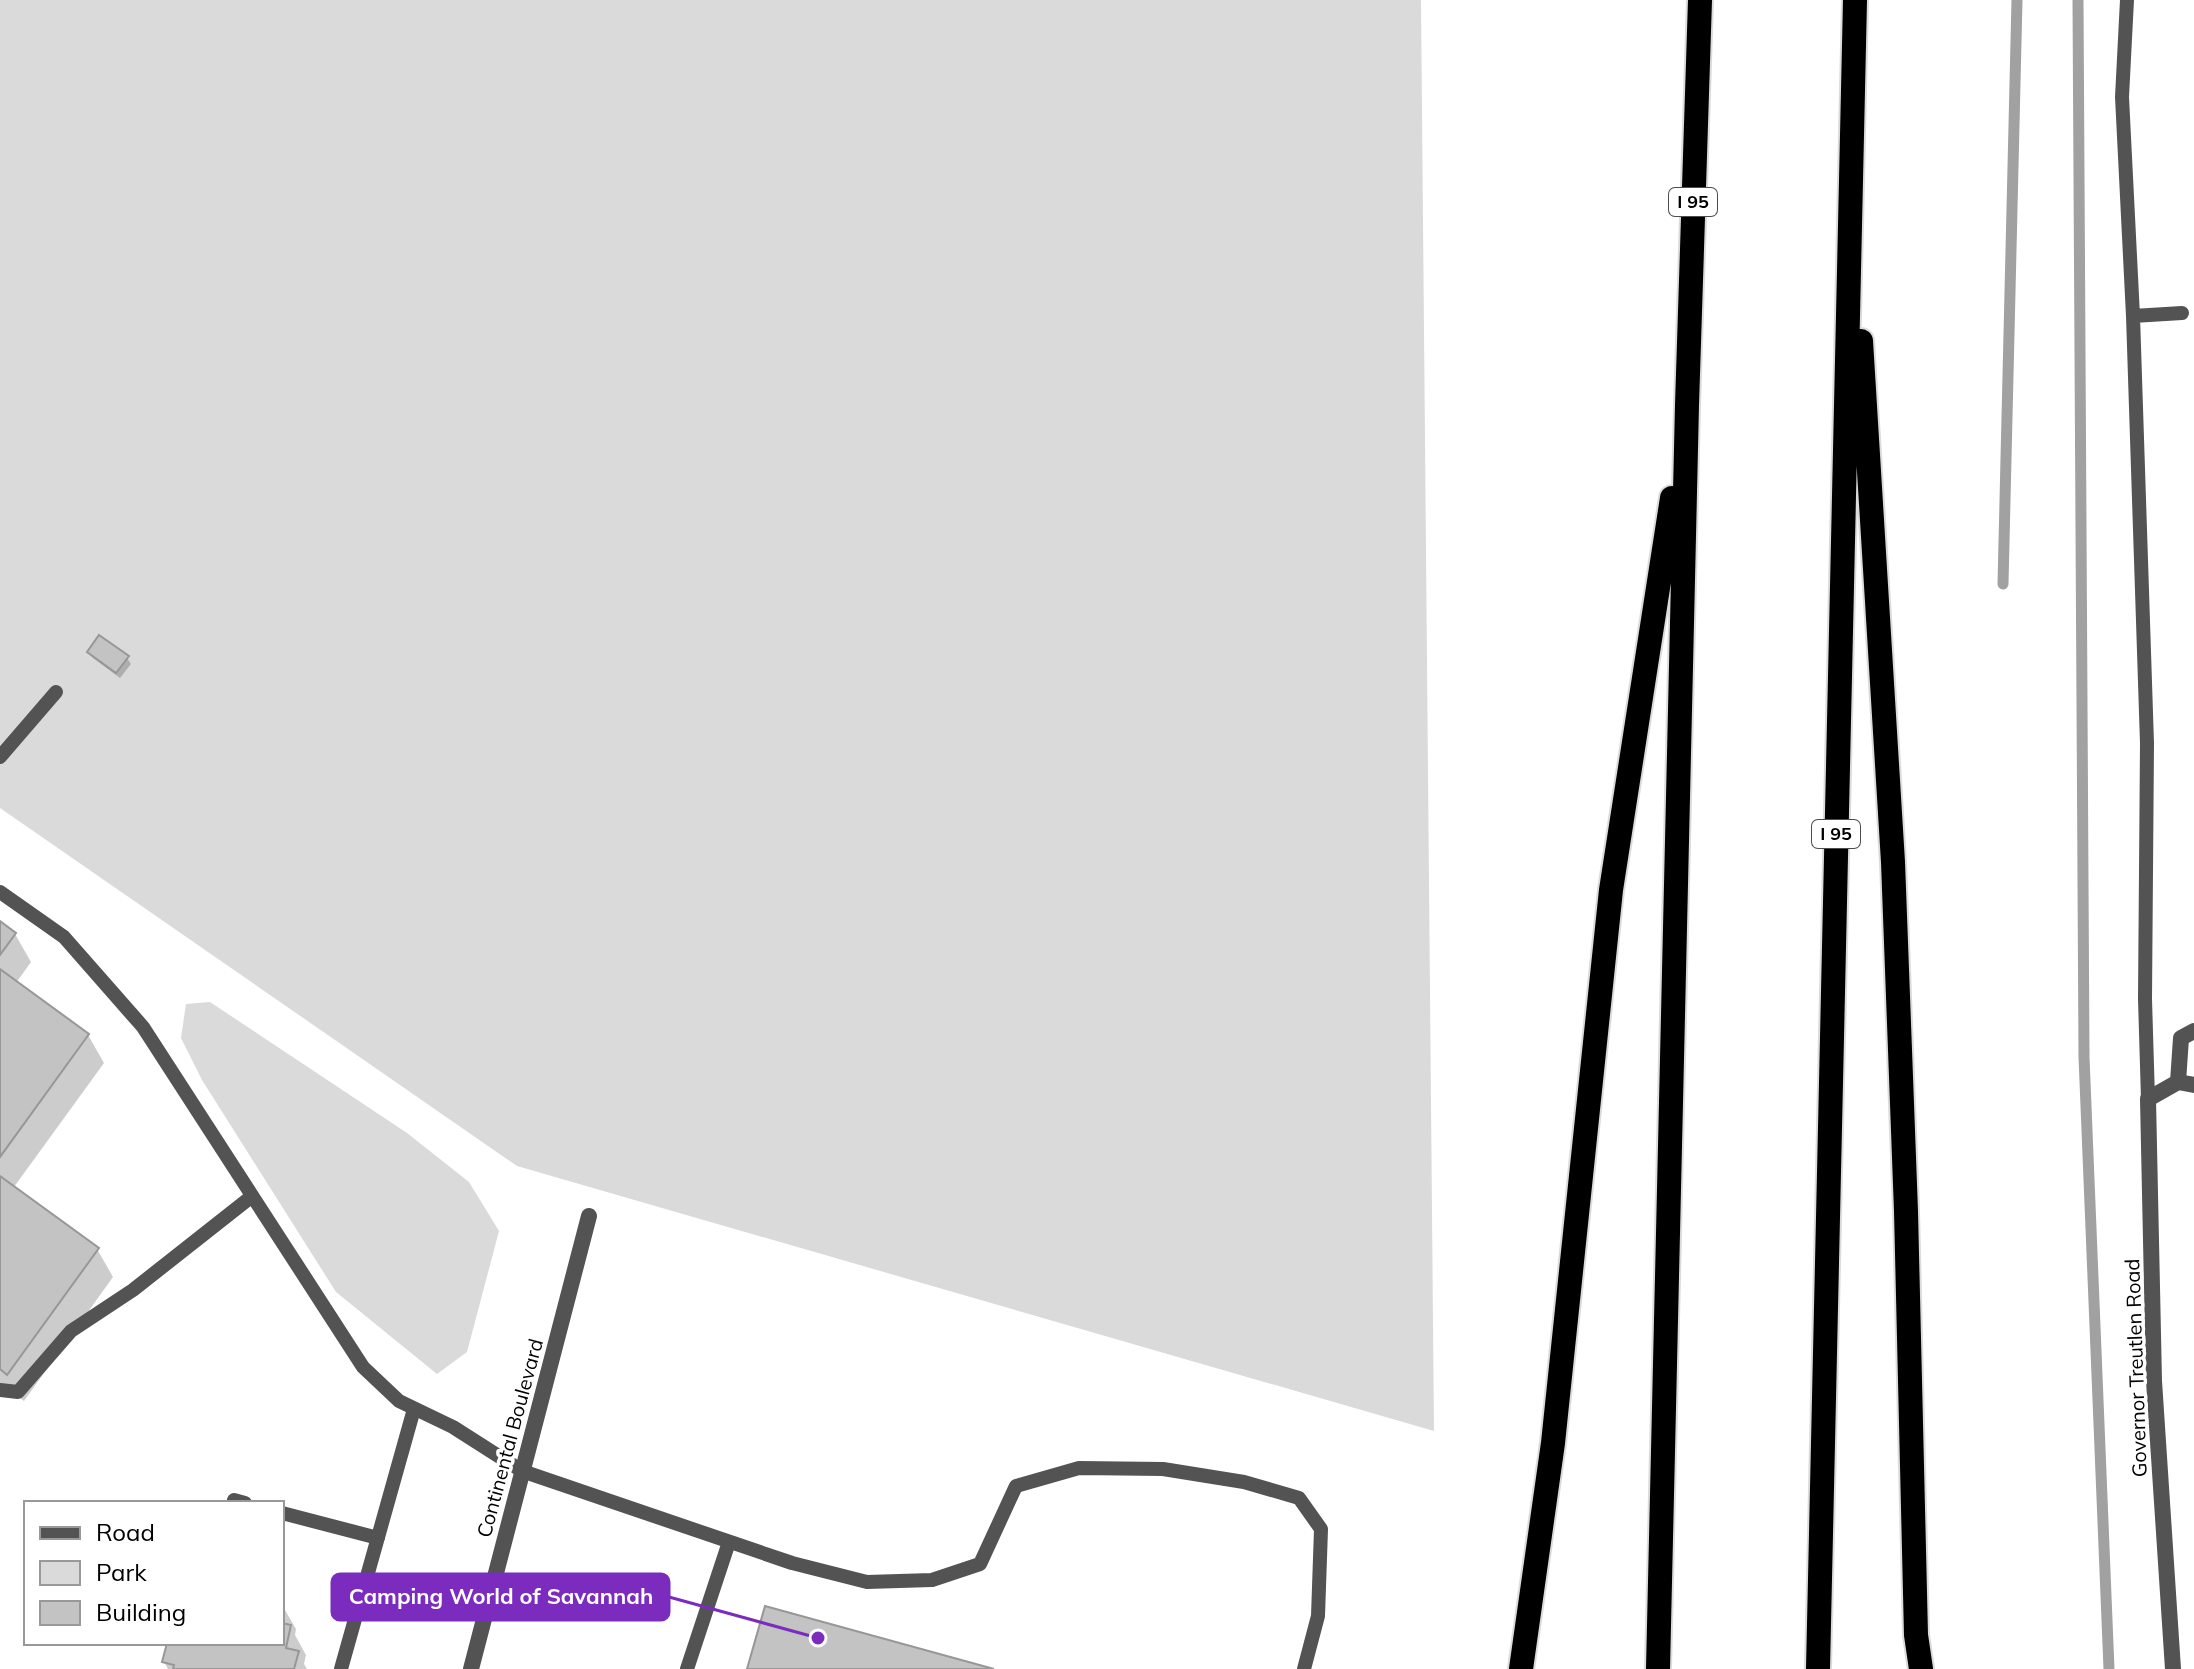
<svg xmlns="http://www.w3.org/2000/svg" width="2194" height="1669" viewBox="0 0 2194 1669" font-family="Mulish,sans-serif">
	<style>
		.green { fill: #dadada }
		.shadow { fill: #0003 }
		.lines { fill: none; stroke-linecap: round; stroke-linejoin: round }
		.stream { stroke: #a1a1a1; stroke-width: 11 }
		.building { fill: #c3c3c3; stroke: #979797; stroke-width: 2 }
		.motorway-casing { stroke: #dbdbdb; stroke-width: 28 }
		.service { stroke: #535353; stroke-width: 14 }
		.minor { stroke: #535353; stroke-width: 16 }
		.motorway { stroke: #000; stroke-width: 24 }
		.labels { text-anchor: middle; stroke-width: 7; stroke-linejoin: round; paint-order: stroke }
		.shield { fill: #fff; stroke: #4c4c4c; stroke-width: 2 }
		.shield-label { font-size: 18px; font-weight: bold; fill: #000 }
		.street-label { font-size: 20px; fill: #000; stroke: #fff }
		.leader { fill: none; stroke: #7b2cbf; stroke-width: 3 }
		.callout-dot { fill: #7b2cbf; stroke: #fff; stroke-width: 3 }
		.callout { fill: #7b2cbf; stroke: #7b2cbf; stroke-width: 3 }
		.callout-label { font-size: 22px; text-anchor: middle; font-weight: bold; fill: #fff }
	</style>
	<rect width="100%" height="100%" fill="#fff"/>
	<path class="green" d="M0,0H1421L1434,1431L517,1166L0,808Z
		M210,1002L407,1133L469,1182L499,1231L467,1352L437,1374L336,1292L202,1080L181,1038L186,1004Z"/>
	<path class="shadow" d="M89,652L127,658L131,664L120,678L93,658Z
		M0,924L15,934L31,962L16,983L88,1035L104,1063L14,1187L97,1249L113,1277L24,1401L0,1384Z
		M282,1605L296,1629L295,1635L306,1655L304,1664L307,1669H168L164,1662L169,1643H282Z"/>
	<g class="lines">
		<path class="stream" d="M2078,0L2084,1057L2109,1669
			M2003,584L2017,0"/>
	</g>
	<path class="building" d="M99,635L129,656L116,673L87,652Z
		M0,921L16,933L0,955Z
		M0,969L89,1034L0,1157Z
		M0,1176L99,1248L7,1375L0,1369Z
		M765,1606L994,1669H747Z
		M282,1623L291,1625L286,1648L299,1651L294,1669H173L174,1665L162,1662L167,1643H282Z"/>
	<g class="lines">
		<defs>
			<path id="motorway" d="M1861,341L1893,862L1906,1211L1916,1635L1921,1669
				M1521,1669L1553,1443L1611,890L1672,498
				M1658,1669L1687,405L1700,0
				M1818,1669L1855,0"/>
		</defs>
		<use href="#motorway" class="motorway-casing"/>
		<path class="service" d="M2127,0L2122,97L2133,316
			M0,757L56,692
			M0,892L64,937L143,1027L363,1367L399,1401L453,1427L522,1471L792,1563L867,1582L932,1580L980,1564L1016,1486L1079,1468L1163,1469L1244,1482L1299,1498L1321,1529L1318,1616L1304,1669
			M2148,1099L2145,999L2147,743L2133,316L2182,313
			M0,1390L18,1392L71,1331L133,1290L251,1197
			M234,1500L245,1503
			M282,1513L378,1538
			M341,1669L414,1409
			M687,1669L729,1542"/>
		<path class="minor" d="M2178,1082L2181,1038L2194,1031
			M471,1669L589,1216
			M2173,1669L2154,1381L2148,1099L2178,1082L2194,1085"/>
		<use href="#motorway" class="motorway"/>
	</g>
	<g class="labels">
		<g class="shield">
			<rect x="1669" y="188" width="48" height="28" rx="6"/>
			<rect x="1812" y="820" width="48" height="28" rx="6"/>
		</g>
		<g class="shield-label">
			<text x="1693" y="208">I 95</text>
			<text x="1836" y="840">I 95</text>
		</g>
		<g class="street-label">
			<text transform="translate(2136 1368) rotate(-92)" y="7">Governor Treutlen Road</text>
			<text transform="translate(510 1438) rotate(-75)" y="7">Continental Boulevard</text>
		</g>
	</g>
	<path class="leader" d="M818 1638L669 1597"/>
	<circle class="callout-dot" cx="818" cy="1638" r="8"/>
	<rect class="callout" x="332" y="1574" width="337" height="46" rx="8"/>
	<g class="callout-label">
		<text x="501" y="1604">Camping World of Savannah</text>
	</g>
	<rect x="24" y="1501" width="260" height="144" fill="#ffffff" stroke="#999999" stroke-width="2"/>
	<rect x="40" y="1527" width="40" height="12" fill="#535353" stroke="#999999" stroke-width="2"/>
	<text x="96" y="1541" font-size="24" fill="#000000">Road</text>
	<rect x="40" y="1561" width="40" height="24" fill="#dadada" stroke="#999999" stroke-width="2"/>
	<text x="96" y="1581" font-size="24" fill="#000000">Park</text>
	<rect x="40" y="1601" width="40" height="24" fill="#c3c3c3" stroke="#999999" stroke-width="2"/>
	<text x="96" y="1621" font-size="24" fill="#000000">Building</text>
</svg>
